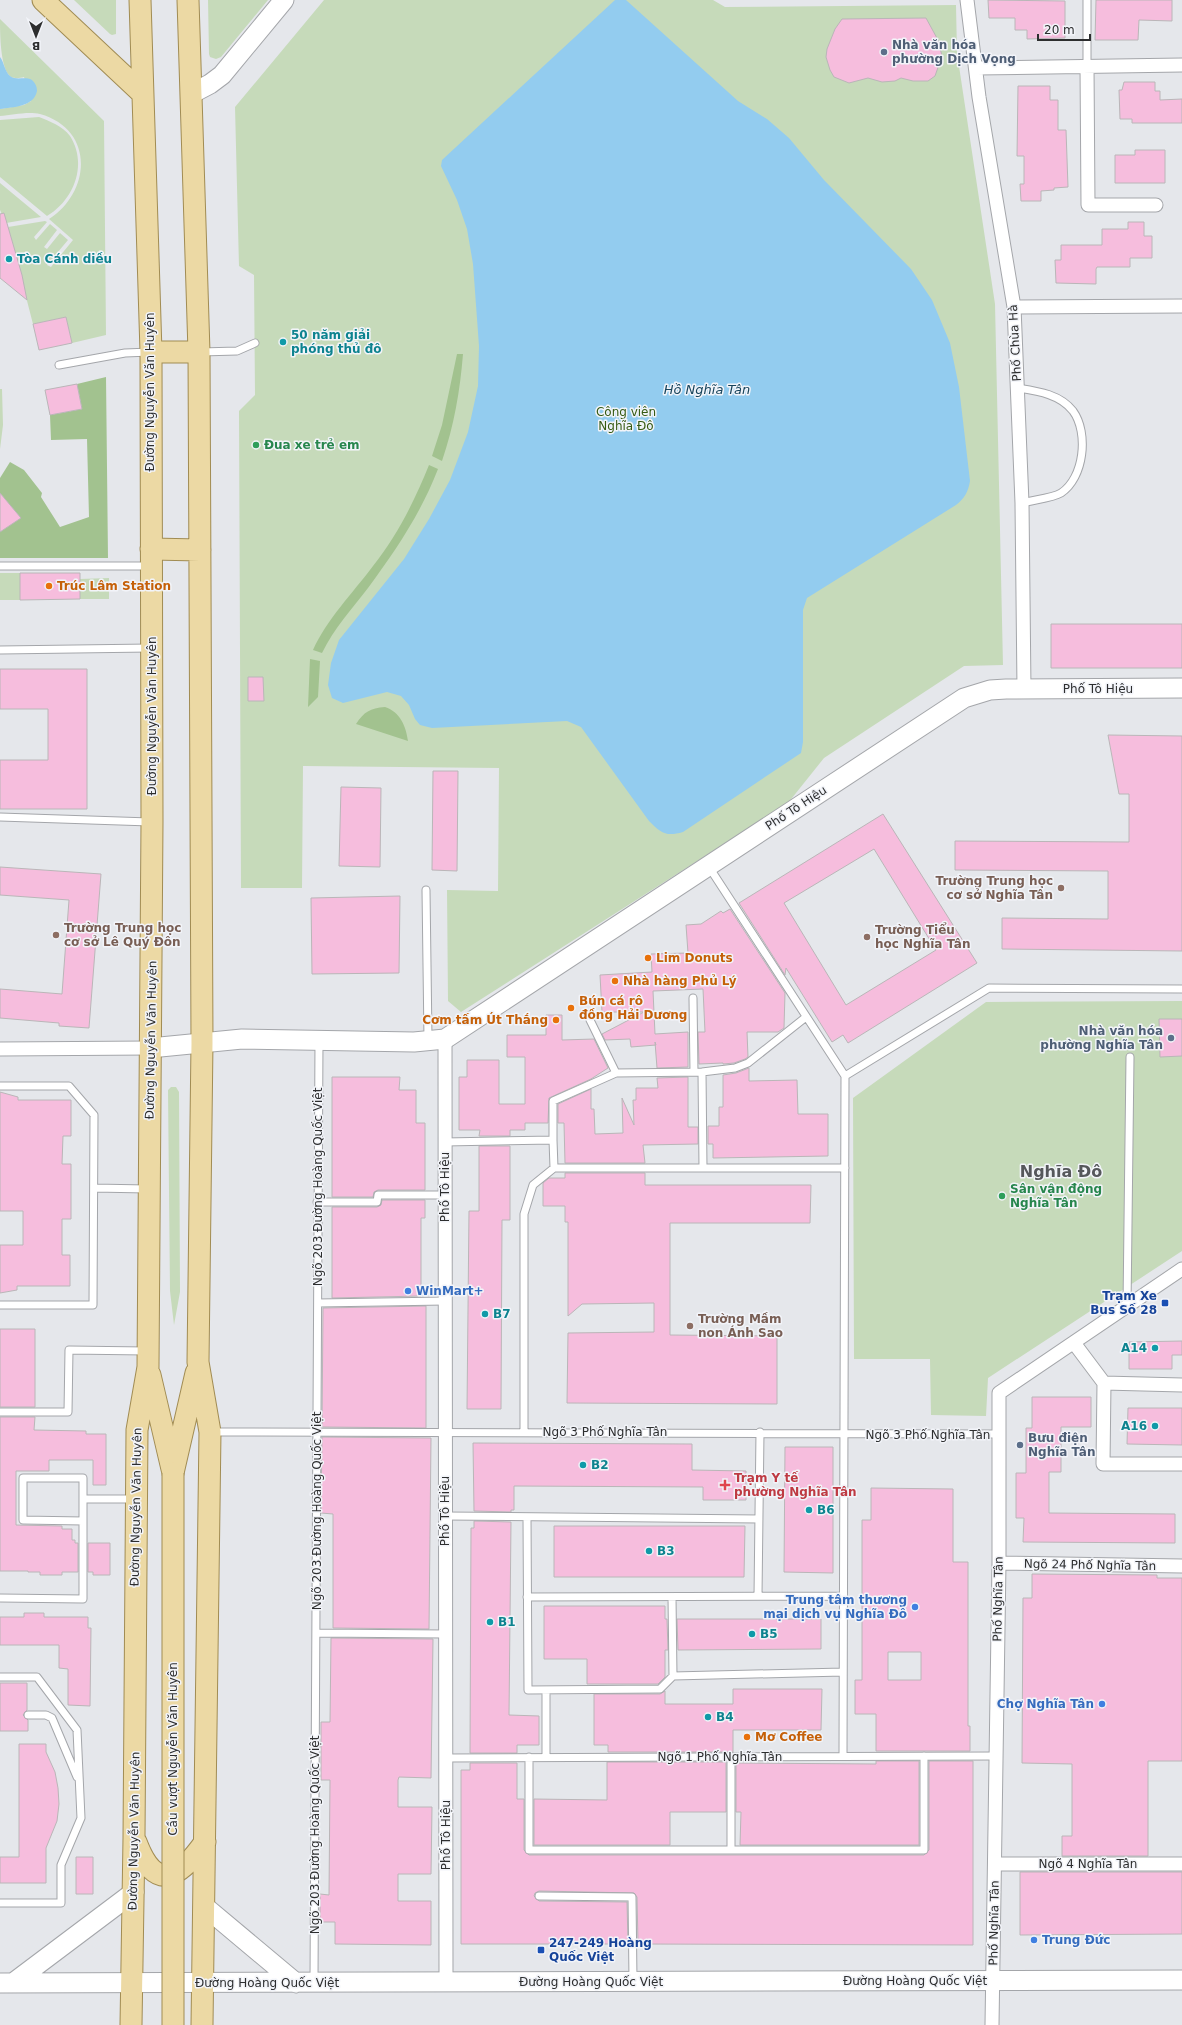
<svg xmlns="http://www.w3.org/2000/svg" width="1182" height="2025" viewBox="0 0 1182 2025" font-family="'DejaVu Sans',sans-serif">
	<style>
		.green { fill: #c6daba }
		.forest { fill: #a2c28f }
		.water { fill: #93ccef }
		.building { fill: #f6bddd; stroke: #bab6b8; fill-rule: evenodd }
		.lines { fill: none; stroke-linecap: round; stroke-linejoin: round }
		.lane-casing { stroke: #a4a6aa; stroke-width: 9 }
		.street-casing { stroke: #a4a6aa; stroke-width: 15 }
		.secondary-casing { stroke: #a4a6aa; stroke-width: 21 }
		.primary-casing { stroke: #a18c53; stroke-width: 23 }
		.lane { stroke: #fff; stroke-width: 7 }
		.street { stroke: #fff; stroke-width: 13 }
		.secondary { stroke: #fff; stroke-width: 19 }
		.primary { stroke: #ecd9a4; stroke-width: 21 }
		.primary-bridge-casing { stroke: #a18c53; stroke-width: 23; stroke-linecap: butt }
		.primary-bridge { stroke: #ecd9a4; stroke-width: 21 }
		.service-dot { fill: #5c6f8a; stroke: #f2f4f9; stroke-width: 1.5 }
		.culture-dot { fill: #0f9aa8; stroke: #f2f4f9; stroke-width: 1.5 }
		.leisure-dot { fill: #2e9e5b; stroke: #f2f4f9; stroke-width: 1.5 }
		.food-dot { fill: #e8710a; stroke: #f2f4f9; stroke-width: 1.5 }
		.education-dot { fill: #8d6e63; stroke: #f2f4f9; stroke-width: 1.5 }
		.shop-dot { fill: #3f7fe0; stroke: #f2f4f9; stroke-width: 1.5 }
		.transit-dot { fill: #1a4fb4; stroke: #f2f4f9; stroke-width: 1.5 }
		.health-dot { fill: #e0444e; stroke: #f2f4f9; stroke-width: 1.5 }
		.labels { text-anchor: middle; stroke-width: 3; stroke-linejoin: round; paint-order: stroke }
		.service-label { font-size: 12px; font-weight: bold; fill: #4e5e75; stroke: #f2f4f9; text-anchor: start }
		.culture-label { font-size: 12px; font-weight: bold; fill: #0d838f; stroke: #f2f4f9; text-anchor: start }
		.street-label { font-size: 12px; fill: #2d2e2f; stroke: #f2f4f9 }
		.park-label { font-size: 12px; fill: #345a13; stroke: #f2f4f9 }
		.leisure-label { font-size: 12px; font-weight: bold; fill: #27864d; stroke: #f2f4f9; text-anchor: start }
		.food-label { font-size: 12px; font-weight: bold; fill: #c56008; stroke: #f2f4f9; text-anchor: start }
		.education-label { font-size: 12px; font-weight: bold; fill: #785e54; stroke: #f2f4f9; text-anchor: start }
		.shop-label { font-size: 12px; font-weight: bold; fill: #366cbe; stroke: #f2f4f9; text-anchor: start }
		.transit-label { font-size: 12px; font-weight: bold; fill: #164399; stroke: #f2f4f9; text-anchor: end }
		.health-label { font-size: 12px; font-weight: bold; fill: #be3a42; stroke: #f2f4f9; text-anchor: start }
		.water-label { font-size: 13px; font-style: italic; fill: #17445c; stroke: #f2f4f9 }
		.district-label { font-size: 16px; font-weight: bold; fill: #56585b; stroke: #f2f4f9 }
	</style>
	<rect width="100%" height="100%" fill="#e5e7eb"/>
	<path class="green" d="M74,0H116V34L112,35L110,34Z
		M208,0H268L221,57L216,59L210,57L209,54Z
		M324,0H713L725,7L956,5L957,53L995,304L1003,665L964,666L824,758L788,803L461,1012L448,1001L447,890L498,891L499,768L303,766L302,888H241L239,411L255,395L254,275L239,266L235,107Z
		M0,19L104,121L106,335L72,343L66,317L33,324L8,227L45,221L47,222L34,237L36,240L50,224L57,230L44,247L47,249L60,233L68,240L47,265L51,267L73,240L49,219C92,191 94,129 40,114C28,111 12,115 0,116V109L24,105L31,101L24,77C20,78 15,79 11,77C0,70 0,32 0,19Z
		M39,117C49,121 63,126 70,136C88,164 74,200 47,216L0,177V120Z
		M0,183L41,217L6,223L0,210Z
		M0,389H2L3,425L0,449Z
		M0,573H20V600H0Z
		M109,578V599H80V579Z
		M1182,1001V1251L988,1378L986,1416L931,1415L930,1359H854L853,1098L986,1002Z
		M171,1087H176L179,1092L180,1292L174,1325L170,1291L168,1090Z"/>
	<path class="forest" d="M457,354H463C460,391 454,426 442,461L432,456L442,425Z
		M106,377L108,558H0V531L20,518L0,493V478L10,462L24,470L42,493L41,497L60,527L89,517L87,439L51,440L50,415L82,409L77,384Z
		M429,465L438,469C421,513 396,550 368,588C352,609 334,628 322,653L313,650C327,619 352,594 373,566C397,536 415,500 429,465Z
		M310,659L320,661L318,697L308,707Z
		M385,707C400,712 406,726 408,741L356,724C364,712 370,708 385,707Z"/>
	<path class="water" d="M615,0H626L738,101L767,119L789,138L824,180L911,269L932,300L950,343L959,387L970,481C968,492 965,498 956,505L807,598L803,610V742L801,753L683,832C666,837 661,833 649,821L581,727L567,721L432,728L420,725L415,719L409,705L401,696L387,692L343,703L332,698L328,685L331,663L339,640L404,559L429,519L450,480L468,432L478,386L479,346L473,264L467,229L457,200L441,166L442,160Z
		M0,57C4,62 5,72 10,76C16,81 25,76 32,80C35,83 37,86 37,91C34,107 13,107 0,109Z"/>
	<path class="building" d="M988,0L1065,1V38L1027,39V30H1015V18H989Z
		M1096,0H1172V21L1139,20L1138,40H1095Z
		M926,18L938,40L942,56L935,76L928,81H913L901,78L895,81L882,82L868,78L849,83L834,77L830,70L826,57L827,49L835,29L842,19Z
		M1124,82H1155V91H1160V100L1182,99V123H1132V119H1120L1119,90H1122Z
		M1018,86H1050V100H1058V130H1066L1068,187L1054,188V190L1041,191V201H1021L1020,184H1024V156H1017Z
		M1135,150H1165V183H1115V155H1135Z
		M4,213L22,275L27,300L0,278V214Z
		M1128,222H1144V236H1152V258H1130V267H1097L1096,269V284L1056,283L1055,260H1061V245H1102V229H1128Z
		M66,317L72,343L39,350L33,324Z
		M77,384L82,409L50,415L45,390Z
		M0,493L21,518L0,532Z
		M20,573H80V599L20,600Z
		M1051,624H1182V668H1051Z
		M0,669H87V809H0V760H48V709H0Z
		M248,677H263L264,701H248Z
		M1108,735L1182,736V951L1002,949V918L1108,919V871L955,870V841L1129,842V794H1119Z
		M433,771H458L457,871L432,870Z
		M341,787L381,788L380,867L339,866Z
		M883,814L977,963L848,1043L843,1035L832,1042L786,968L785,975L739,903ZM874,849L936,950L846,1005L784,903Z
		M0,867L101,874L89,1028L59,1026V1023L0,1018V989L62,994L69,900L0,895Z
		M400,896L399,973L312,974L311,898Z
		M730,909L785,993L784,1028L778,1032H747L748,1057L745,1059L734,1063L723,1064V1063L699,1064L698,1032H705L703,989L653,991L655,1034L688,1032V1067L657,1068L655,1042L656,1045L631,1047L630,1039L605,1040L602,1034L644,1012H602L600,975L652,972L651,954L688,953L686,925L701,924L721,911L723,913Z
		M546,1015H562V1040L594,1039L608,1068L591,1079L549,1098L548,1123H525V1130H510V1136H479L480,1130H459V1077H467V1060H499V1104H525V1057H507V1035H546Z
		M1159,1019H1182V1056L1160,1057Z
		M749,1068V1081L797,1080L798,1114H828V1156L713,1158V1144H708V1126H719V1107H723V1075L736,1073Z
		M332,1077H400L399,1090H416V1123H425V1190H378L374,1192L373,1197H332Z
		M688,1077V1127H698V1144L643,1145L645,1163H565L564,1123H558V1104L591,1089V1109H594L595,1134L623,1133L622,1098L634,1125L633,1100H636V1088H658L657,1078Z
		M0,1092L18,1097V1100H71V1136H63L62,1164H71V1219H62V1255H70V1286H17V1290L0,1293V1245H23V1211H0Z
		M479,1146H510V1220H502L501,1409H467L469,1211H479Z
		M565,1173H645V1185H811L810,1223H670V1335L777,1336V1404L567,1403L568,1333L654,1332V1303L582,1304L568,1316V1222H565V1206H543V1183L549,1178H565Z
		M382,1200H425V1218H421V1296L332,1298V1207H377L381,1205Z
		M426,1306V1428L322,1427L323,1308Z
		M0,1329H35V1407H0Z
		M1182,1341V1355H1172V1369H1129V1342Z
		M1032,1397H1091V1427H1061V1472H1049V1513L1175,1514V1543L1023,1542L1024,1518H1016V1473H1026V1428H1032Z
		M1128,1408H1182V1445L1127,1444Z
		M0,1417H35L34,1430L86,1431V1434H106V1485H93V1460H49V1471H16V1525L62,1526V1529H72V1540H75V1543H78V1572H62V1575H40V1572H28V1571H0Z
		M322,1437L431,1438L429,1629L333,1628V1514L321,1513Z
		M473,1443L692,1444V1470L746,1471V1500H703V1487L514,1486V1510H511V1512L474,1511Z
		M785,1447H833V1573L784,1572Z
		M871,1488L953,1489V1562H968V1726H970V1751H876V1714H855V1680H862V1520H871ZM888,1652H921V1680H888Z
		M474,1521L511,1522L509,1715L539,1716V1745H517V1753H470L471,1528H474Z
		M554,1526H745L744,1577H554Z
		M88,1543H110V1575H93V1572H88Z
		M1032,1574L1157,1575V1578H1182V1761H1148V1856H1062V1836H1072V1764L1022,1763L1023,1598H1032Z
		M544,1606H665V1619H667L668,1650H665V1677L658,1684H587V1659H544Z
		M24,1613H44V1617H88V1628H91L90,1706L68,1705V1669L59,1668V1645H0V1617H24Z
		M677,1619H821V1649L678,1650Z
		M331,1638L433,1639L431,1778L399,1777L398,1780V1807H432L431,1874H398V1901H431V1945L335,1944V1922H320V1894L329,1895L330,1780H321V1722H330Z
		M0,1683H27V1710L23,1715L28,1720V1731H0Z
		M733,1689H822L821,1730H733V1752H608V1745H594V1694H660L665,1691V1704H733Z
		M19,1744H46V1752L55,1772L58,1788L59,1804L57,1821L46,1848V1883H0V1857H19Z
		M876,1761H919V1845H740L741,1812H736V1763L876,1764Z
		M929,1761H973V1945L638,1944L637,1897L634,1893L539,1891L535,1893L534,1896L539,1901L627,1902L628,1944H461V1770H470V1763H517V1799H524V1850L529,1855H924L929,1850Z
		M607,1762H726V1812H670V1845H534V1799L607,1800Z
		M76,1857H93V1894H76Z
		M1020,1872H1182V1934L1020,1935Z"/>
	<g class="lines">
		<defs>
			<path id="lane" d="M1087,66V0
				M201,352L237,351L255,343
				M59,365L125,353L150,352
				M1018,388C1037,391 1060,394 1073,411C1089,433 1084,478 1061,493C1053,498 1032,500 1022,503
				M0,566H150
				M0,650L150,648
				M0,817L150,822
				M709,867L845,1076L843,1756
				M426,890L428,1039
				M693,998L694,1072
				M590,1020L616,1073
				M702,1072L703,1168
				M845,1076L989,988L1182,989
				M0,1086H69L94,1115L93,1305H0
				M553,1140L554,1168H845
				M445,1142L553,1140V1101L616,1073L702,1072L735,1068L748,1063L806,1017
				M94,1188L147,1189
				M317,1202H377L378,1195H445
				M318,1303L445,1301
				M1127,1307L1130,1057
				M0,1412H68L69,1350L146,1351
				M211,1432L999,1434
				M524,1432V1214L533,1185L554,1168
				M83,1499H135
				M445,1516L759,1519
				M527,1517L528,1690L660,1689L673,1676L843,1672
				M758,1596L760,1432
				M527,1597L843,1596
				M672,1597L673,1676
				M0,1598L83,1599V1478H23V1520L83,1521
				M316,1633L445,1634
				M0,1677H37L77,1730L81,1818L61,1865V1903H0
				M546,1690V1757
				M28,1715H46L52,1718L77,1777
				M529,1757V1850H924V1756
				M446,1758L995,1756
				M731,1850V1757
				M539,1896L632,1897L633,1980
				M314,1981L319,1041"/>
			<path id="street" d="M967,0L979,97L1014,307L1022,503L1024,689
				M1087,66L1088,205H1156
				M976,68L1182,65
				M1014,307L1182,306
				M445,1039L446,1983
				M0,1049L150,1048
				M1074,1343L1104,1383L1103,1464H1182
				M1104,1383L1182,1385
				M999,1563L1182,1566
				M995,1864H1182
				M992,2025L999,1563V1393L1182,1269"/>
			<path id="secondary" d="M191,94L210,84L222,75L284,0
				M150,1048L242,1039L414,1042L445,1039L964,698L990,690L1006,689L1182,688
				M204,1906L296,1983
				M0,1983L1182,1980
				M13,1983L134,1892"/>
			<path id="primary" d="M43,0L142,93
				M188,0L199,352L202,1043L198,1362L210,1432L202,2025
				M151,352H199
				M151,549L200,550
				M150,1375L172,1469
				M173,1473L196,1373
				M136,1842C156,1895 180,1877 205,1842
				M131,2025L134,1838L137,1430L148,1367L152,822L151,352L140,0"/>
		</defs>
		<use href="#lane" class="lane-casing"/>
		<use href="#street" class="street-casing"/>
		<use href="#secondary" class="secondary-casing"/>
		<use href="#primary" class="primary-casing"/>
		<use href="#lane" class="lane"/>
		<use href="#street" class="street"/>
		<use href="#secondary" class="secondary"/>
		<use href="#primary" class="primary"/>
		<defs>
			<path id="primary-bridge" d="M173,2025V1473"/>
		</defs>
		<use href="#primary-bridge" class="primary-bridge-casing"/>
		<use href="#primary-bridge" class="primary-bridge"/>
	</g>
	<g class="service-dot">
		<circle cx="884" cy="52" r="4"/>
		<circle cx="1171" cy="1038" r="4"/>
		<circle cx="1020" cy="1445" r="4"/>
	</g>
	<g class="culture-dot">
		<circle cx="9" cy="259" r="4"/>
		<circle cx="283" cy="342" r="4"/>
		<circle cx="485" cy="1314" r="4"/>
		<circle cx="1155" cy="1348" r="4"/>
		<circle cx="1155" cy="1426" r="4"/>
		<circle cx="583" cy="1465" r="4"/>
		<circle cx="809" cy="1510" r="4"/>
		<circle cx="649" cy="1551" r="4"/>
		<circle cx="490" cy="1622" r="4"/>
		<circle cx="752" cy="1634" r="4"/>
		<circle cx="708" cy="1717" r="4"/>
	</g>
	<g class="leisure-dot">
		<circle cx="256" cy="445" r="4"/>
		<circle cx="1002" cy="1196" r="4"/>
	</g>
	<g class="food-dot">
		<circle cx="49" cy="586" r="4"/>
		<circle cx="648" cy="958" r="4"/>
		<circle cx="615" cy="981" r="4"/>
		<circle cx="571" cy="1008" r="4"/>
		<circle cx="556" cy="1020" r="4"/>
		<circle cx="747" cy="1737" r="4"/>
	</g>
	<g class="education-dot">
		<circle cx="1061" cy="888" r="4"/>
		<circle cx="56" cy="935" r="4"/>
		<circle cx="867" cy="937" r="4"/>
		<circle cx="690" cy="1326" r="4"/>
	</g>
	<g class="shop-dot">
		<circle cx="408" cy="1291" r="4"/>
		<circle cx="915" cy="1607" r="4"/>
		<circle cx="1102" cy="1704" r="4"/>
		<circle cx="1034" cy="1940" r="4"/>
	</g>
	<g class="transit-dot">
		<rect x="1161" y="1299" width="8" height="8" rx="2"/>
		<rect x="537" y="1946" width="8" height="8" rx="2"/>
	</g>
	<path class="health-dot" d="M723 1479h4v4h4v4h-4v4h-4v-4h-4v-4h4z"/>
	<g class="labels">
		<g class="service-label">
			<text x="892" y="49">Nhà văn hóa<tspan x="892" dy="14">phường Dịch Vọng</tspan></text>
			<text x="1163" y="1035" text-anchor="end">Nhà văn hóa<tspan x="1163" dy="14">phường Nghĩa Tân</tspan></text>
			<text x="1028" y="1442">Bưu điện<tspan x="1028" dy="14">Nghĩa Tân</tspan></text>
		</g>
		<g class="culture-label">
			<text x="17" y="263">Tòa Cánh diều</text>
			<text x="291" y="339">50 năm giải<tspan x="291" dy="14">phóng thủ đô</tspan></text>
			<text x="493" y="1318">B7</text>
			<text x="1147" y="1352" text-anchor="end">A14</text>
			<text x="1147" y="1430" text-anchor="end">A16</text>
			<text x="591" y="1469">B2</text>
			<text x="817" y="1514">B6</text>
			<text x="657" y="1555">B3</text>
			<text x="498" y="1626">B1</text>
			<text x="760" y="1638">B5</text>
			<text x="716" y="1721">B4</text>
		</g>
		<g class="street-label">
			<text transform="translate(1015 343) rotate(-93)" y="4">Phố Chùa Hà</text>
			<text transform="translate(150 392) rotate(-90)" y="4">Đường Nguyễn Văn Huyên</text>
			<text x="1098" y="693">Phố Tô Hiệu</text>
			<text transform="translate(152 716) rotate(-90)" y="4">Đường Nguyễn Văn Huyên</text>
			<text transform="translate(796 808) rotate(-33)" y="4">Phố Tô Hiệu</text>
			<text transform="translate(151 1040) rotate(-89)" y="4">Đường Nguyễn Văn Huyên</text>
			<text transform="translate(318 1187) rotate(-90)" y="4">Ngõ 203 Đường Hoàng Quốc Việt</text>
			<text transform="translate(445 1187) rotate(-90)" y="4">Phố Tô Hiệu</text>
			<text x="605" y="1436">Ngõ 3 Phố Nghĩa Tân</text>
			<text x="928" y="1439">Ngõ 3 Phố Nghĩa Tân</text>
			<text transform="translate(136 1507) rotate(-89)" y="4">Đường Nguyễn Văn Huyên</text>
			<text transform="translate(317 1511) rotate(-90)" y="4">Ngõ 203 Đường Hoàng Quốc Việt</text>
			<text transform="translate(445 1511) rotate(-90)" y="4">Phố Tô Hiệu</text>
			<text transform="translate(1090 1565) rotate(1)" y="4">Ngõ 24 Phố Nghĩa Tân</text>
			<text transform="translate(998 1599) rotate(-89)" y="4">Phố Nghĩa Tân</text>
			<text transform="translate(173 1749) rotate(-90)" y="4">Cầu vượt Nguyễn Văn Huyên</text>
			<text x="720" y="1761">Ngõ 1 Phố Nghĩa Tân</text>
			<text transform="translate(134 1831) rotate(-89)" y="4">Đường Nguyễn Văn Huyên</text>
			<text transform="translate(315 1835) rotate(-90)" y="4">Ngõ 203 Đường Hoàng Quốc Việt</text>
			<text transform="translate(446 1835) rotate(-90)" y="4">Phố Tô Hiệu</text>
			<text x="1088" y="1868">Ngõ 4 Nghĩa Tân</text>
			<text transform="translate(994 1923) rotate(-89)" y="4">Phố Nghĩa Tân</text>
			<text x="915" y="1985">Đường Hoàng Quốc Việt</text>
			<text x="591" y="1986">Đường Hoàng Quốc Việt</text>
			<text x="267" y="1987">Đường Hoàng Quốc Việt</text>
		</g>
		<g class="park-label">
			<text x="626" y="416">Công viên<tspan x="626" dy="14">Nghĩa Đô</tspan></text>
		</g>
		<g class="leisure-label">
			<text x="264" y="449">Đua xe trẻ em</text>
			<text x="1010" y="1193">Sân vận động<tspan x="1010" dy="14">Nghĩa Tân</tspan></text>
		</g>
		<g class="food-label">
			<text x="57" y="590">Trúc Lâm Station</text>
			<text x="656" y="962">Lim Donuts</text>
			<text x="623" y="985">Nhà hàng Phủ Lý</text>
			<text x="579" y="1005">Bún cá rô<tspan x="579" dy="14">đồng Hải Dương</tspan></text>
			<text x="548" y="1024" text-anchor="end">Cơm tấm Út Thắng</text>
			<text x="755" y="1741">Mơ Coffee</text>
		</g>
		<g class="education-label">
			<text x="1053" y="885" text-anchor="end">Trường Trung học<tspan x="1053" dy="14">cơ sở Nghĩa Tân</tspan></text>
			<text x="64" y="932">Trường Trung học<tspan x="64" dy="14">cơ sở Lê Quý Đôn</tspan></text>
			<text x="875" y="934">Trường Tiểu<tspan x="875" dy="14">học Nghĩa Tân</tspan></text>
			<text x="698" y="1323">Trường Mầm<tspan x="698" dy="14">non Ánh Sao</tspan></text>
		</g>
		<g class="shop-label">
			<text x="416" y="1295">WinMart+</text>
			<text x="907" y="1604" text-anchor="end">Trung tâm thương<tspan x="907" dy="14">mại dịch vụ Nghĩa Đô</tspan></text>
			<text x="1094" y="1708" text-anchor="end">Chợ Nghĩa Tân</text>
			<text x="1042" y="1944">Trung Đức</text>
		</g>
		<g class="transit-label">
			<text x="1157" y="1300">Trạm Xe<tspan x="1157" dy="14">Bus Số 28</tspan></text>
			<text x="549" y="1947" text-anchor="start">247-249 Hoàng<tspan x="549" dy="14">Quốc Việt</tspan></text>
		</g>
		<g class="health-label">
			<text x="734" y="1482">Trạm Y tế<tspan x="734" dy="14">phường Nghĩa Tân</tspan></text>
		</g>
		<g class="water-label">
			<text x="707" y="394">Hồ Nghĩa Tân</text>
		</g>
		<g class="district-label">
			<text x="1061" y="1177">Nghĩa Đô</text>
		</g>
	</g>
	<g transform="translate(36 36) rotate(180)" stroke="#f2f4f9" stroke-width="3" paint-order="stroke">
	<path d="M0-3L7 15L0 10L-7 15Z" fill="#2d2e2f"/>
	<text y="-6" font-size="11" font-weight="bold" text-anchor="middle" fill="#2d2e2f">B</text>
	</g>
	<path d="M1038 34v6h52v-6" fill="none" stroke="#2d2e2f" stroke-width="2"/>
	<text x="1044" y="34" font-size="12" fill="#2d2e2f" stroke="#f2f4f9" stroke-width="3" paint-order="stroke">20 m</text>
</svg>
